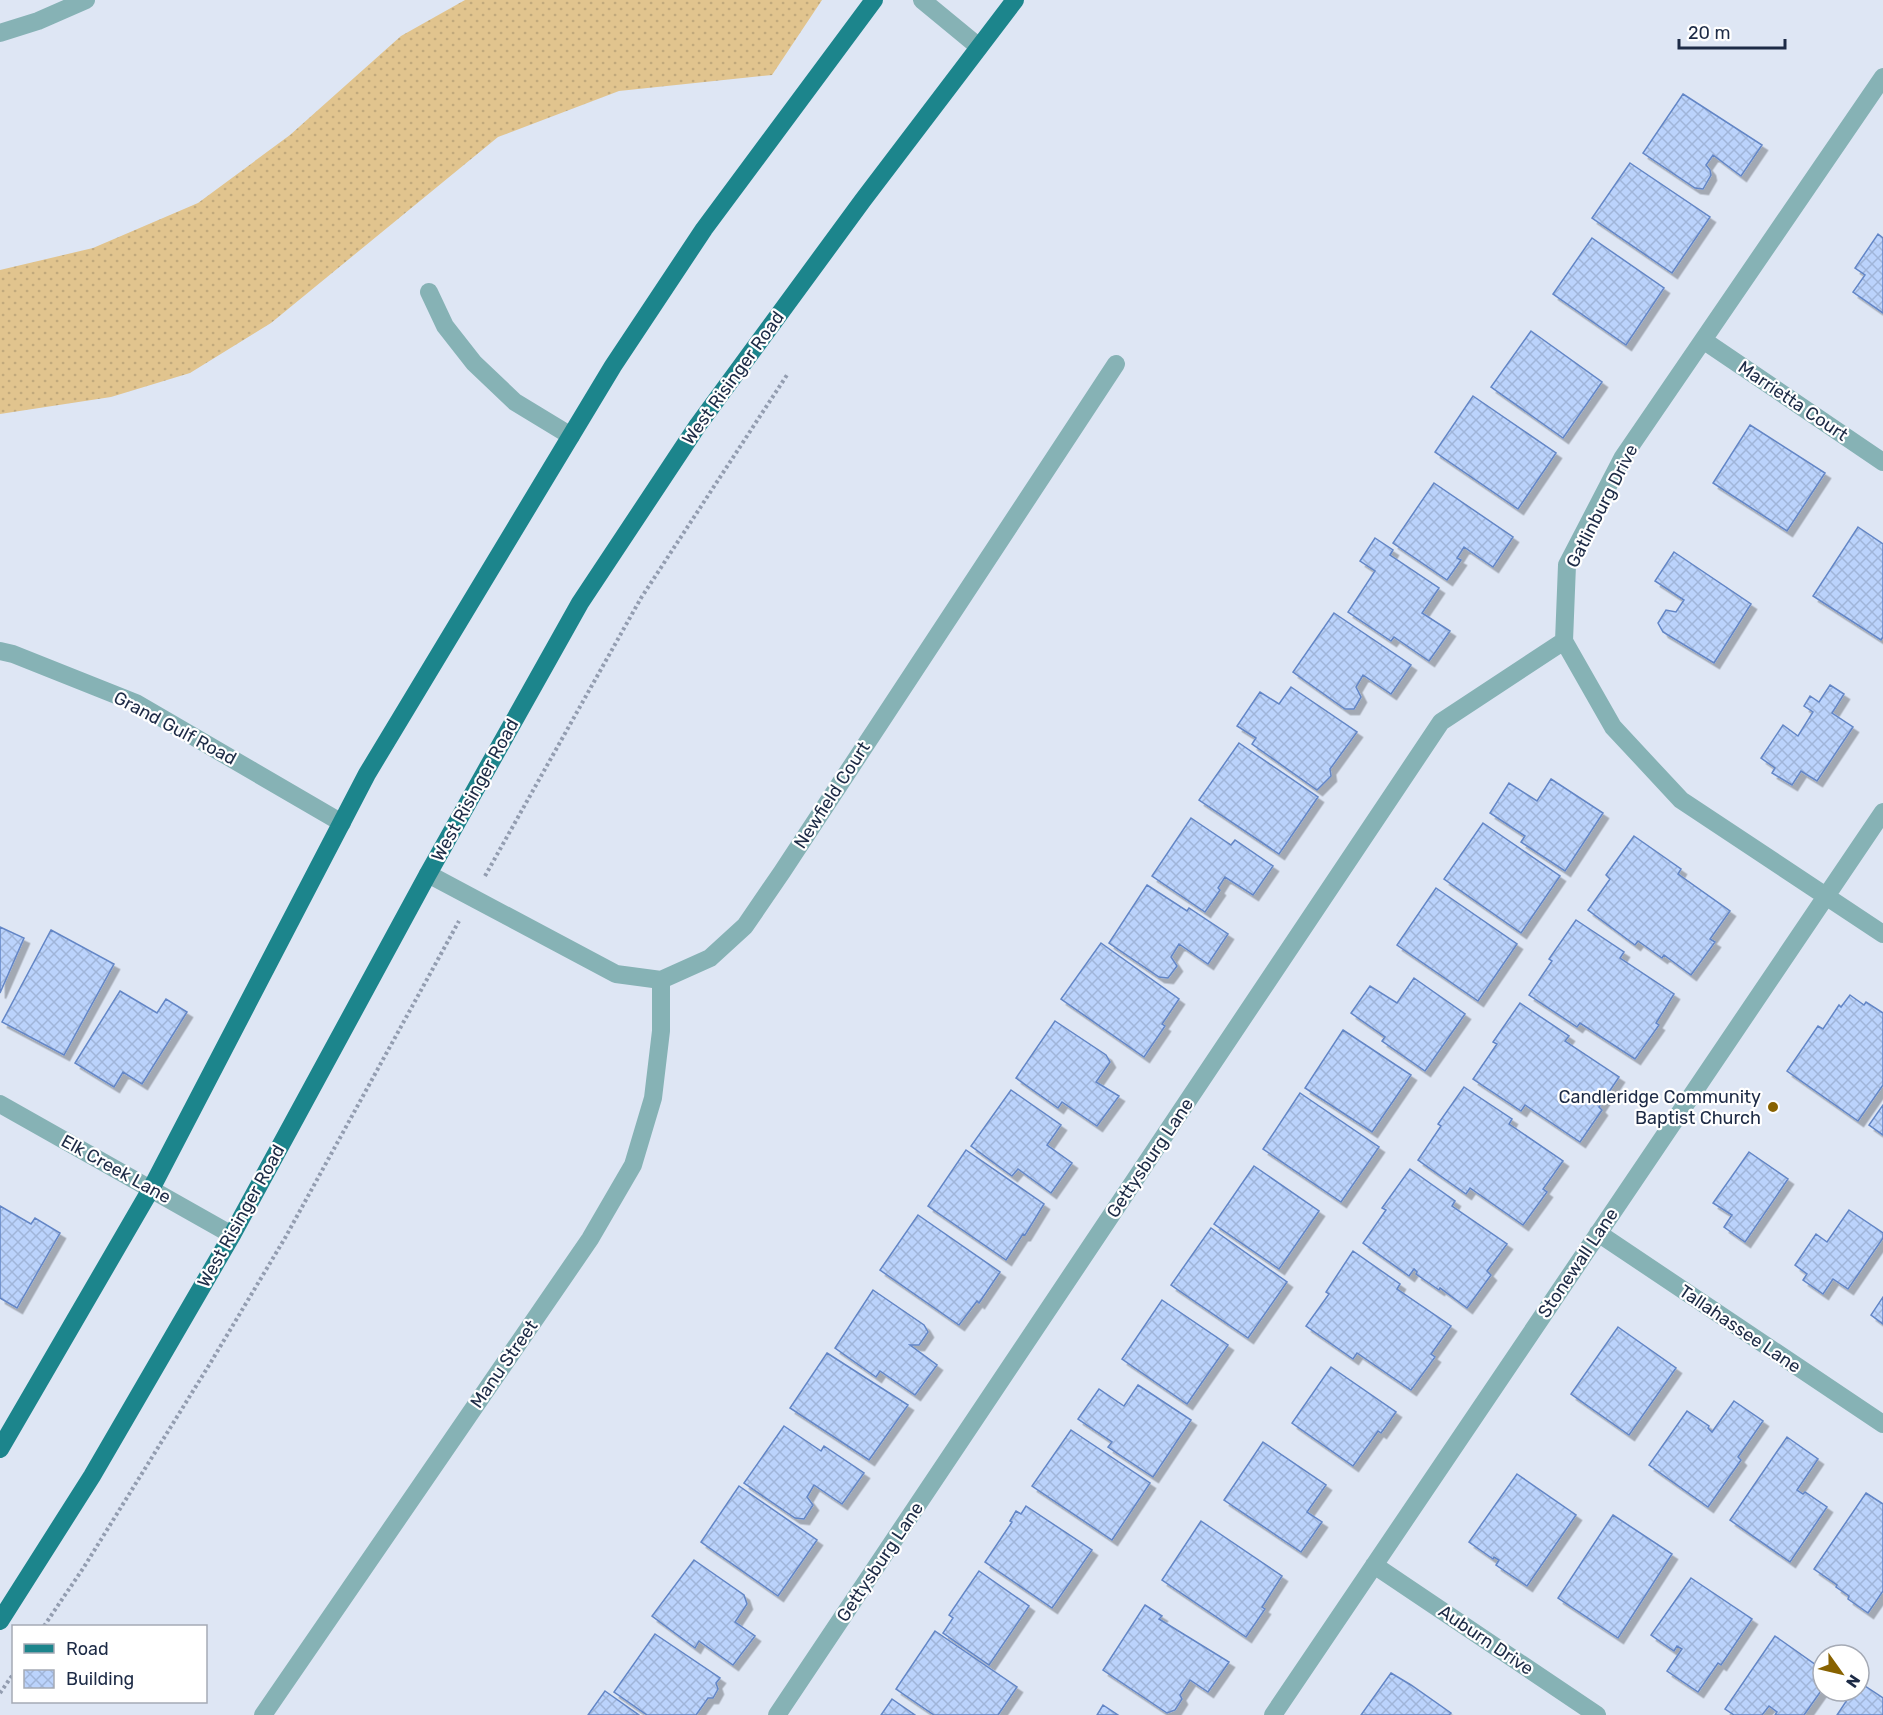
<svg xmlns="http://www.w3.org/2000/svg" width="1883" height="1715" viewBox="0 0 1883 1715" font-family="Rubik,sans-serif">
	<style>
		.grass { fill: url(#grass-dots) }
		.building { fill: url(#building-cross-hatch); stroke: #6386c6; stroke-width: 1.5; filter: url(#shadow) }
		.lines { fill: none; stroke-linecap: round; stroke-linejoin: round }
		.path { stroke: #939db0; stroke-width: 4; stroke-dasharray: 3 3; stroke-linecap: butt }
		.minor { stroke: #86b2b5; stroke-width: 18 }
		.major { stroke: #1c858c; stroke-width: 18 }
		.poi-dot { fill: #886200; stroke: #fff; stroke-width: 2 }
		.labels { text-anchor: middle; stroke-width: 4.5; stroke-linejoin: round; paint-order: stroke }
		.street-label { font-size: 18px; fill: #1d2b46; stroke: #fff }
		.poi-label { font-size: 18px; fill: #1d2b46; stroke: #fff; text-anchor: end }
	</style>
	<defs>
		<pattern id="grass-dots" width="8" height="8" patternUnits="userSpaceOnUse" patternTransform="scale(1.5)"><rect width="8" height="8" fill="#e1c48e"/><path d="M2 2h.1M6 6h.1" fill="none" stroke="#c1a97c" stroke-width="1.8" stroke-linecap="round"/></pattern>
		<pattern id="building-cross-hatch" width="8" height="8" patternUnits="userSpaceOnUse" patternTransform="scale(1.5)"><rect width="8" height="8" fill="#bbd3fc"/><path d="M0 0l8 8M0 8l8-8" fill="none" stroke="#a0b5d9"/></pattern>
		<filter id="shadow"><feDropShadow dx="5.5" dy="5.5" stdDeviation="0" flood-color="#0004"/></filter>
	</defs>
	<rect width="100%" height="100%" fill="#dee6f4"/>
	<path class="grass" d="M465,0H822L772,75L619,91L498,137L271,323L190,373L111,397L0,414V270L93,248L198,203L290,135L401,36Z"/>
	<path class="building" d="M1683,94L1762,145L1741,176L1713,155L1706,165L1710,170L1711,175L1703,189L1695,188L1643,153Z
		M1630,163L1710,217L1672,273L1592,218Z
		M1878,234L1883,238V313L1853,292L1865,275L1855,268Z
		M1592,238L1664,288L1626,345L1553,294Z
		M1531,331L1602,382L1563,438L1491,387Z
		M1473,396L1556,453L1518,509L1435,452Z
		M1750,425L1825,473L1787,531L1713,483Z
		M1434,483L1513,537L1493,567L1464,547L1457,558L1461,560L1447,580L1393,543Z
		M1858,527L1883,544V637L1881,640L1813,596Z
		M1375,538L1393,550L1390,555L1439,588L1422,613L1450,631L1429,661L1394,637L1391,641L1348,612L1375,571L1360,561Z
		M1674,552L1751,604L1714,663L1663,632L1658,623L1666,610L1676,612L1684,600L1655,581Z
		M1334,613L1411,665L1391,694L1363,675L1356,687L1361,697L1354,709H1345L1293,672Z
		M1830,685L1844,694L1832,713L1853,727L1817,781L1801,771L1792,785L1772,773L1775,768L1761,758L1783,725L1798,736L1813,712L1804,706L1810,696L1819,702Z
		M1291,687L1357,732L1330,769L1331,776L1317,790L1252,744L1256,738L1237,726L1260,692L1279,704Z
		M1239,743L1318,797L1279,854L1199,800Z
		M1551,779L1603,813L1565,871L1521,842L1525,836L1490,813L1509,783L1537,801Z
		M1191,818L1231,845L1235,840L1273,866L1253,895L1225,877L1218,888L1220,890L1205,912L1152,876Z
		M1483,823L1560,876L1521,933L1444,879Z
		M1634,836L1681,869L1678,874L1730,911L1710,939L1715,942L1691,975L1664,955L1662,958L1638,941L1635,945L1588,910L1610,879L1606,875Z
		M1147,885L1187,911L1189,908L1228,934L1208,964L1179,944L1171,957L1177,966L1168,978L1159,977L1109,943Z
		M1436,888L1517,944L1478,1001L1397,945Z
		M1576,920L1624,952L1620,958L1674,994L1656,1023L1659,1025L1635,1059L1580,1023L1577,1027L1529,995L1552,961L1549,959Z
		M0,927L24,938L0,993Z
		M51,930L114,964L64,1055L2,1022Z
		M1101,943L1179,999L1162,1024L1165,1026L1144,1057L1061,999Z
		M1414,978L1465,1014L1425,1071L1382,1041L1385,1037L1351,1013L1370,986L1397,1003Z
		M120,991L157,1013L166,999L187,1012L142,1084L123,1072L114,1087L75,1063Z
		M1850,995L1864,1005L1866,1002L1883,1013V1085L1858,1121L1787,1071L1818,1026L1823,1029L1839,1005L1841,1007Z
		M1520,1003L1569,1036L1565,1041L1619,1077L1599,1107L1602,1110L1580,1142L1525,1105L1521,1111L1473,1079L1497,1044L1493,1042Z
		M1055,1021L1106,1055L1110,1062L1096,1082L1119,1096L1097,1126L1062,1102L1058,1108L1016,1078Z
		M1343,1030L1411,1075L1372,1132L1305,1088Z
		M1464,1087L1512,1119L1509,1124L1563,1161L1543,1189L1547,1192L1523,1225L1470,1188L1466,1194L1418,1160L1441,1126L1438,1124Z
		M1011,1090L1061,1125L1047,1145L1072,1163L1051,1193L1018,1169L1012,1176L971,1146Z
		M1300,1093L1379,1147L1341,1202L1263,1149Z
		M1883,1105V1135L1869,1125Z
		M966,1150L1044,1204L1025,1235L1023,1234L1006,1260L928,1206Z
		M1749,1152L1788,1179L1745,1242L1724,1227L1732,1215L1713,1203Z
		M1254,1166L1319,1211L1279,1269L1214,1224Z
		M1410,1169L1455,1201L1452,1206L1507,1244L1487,1271L1491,1275L1467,1308L1440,1288L1439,1290L1416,1274L1417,1272L1414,1269L1409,1276L1363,1243L1386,1210L1382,1208Z
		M0,1206L31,1224L35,1218L60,1233L17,1308L0,1298Z
		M1849,1210L1883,1233V1238L1848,1289L1833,1279L1823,1294L1803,1280L1807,1274L1795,1265L1816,1234L1827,1242Z
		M918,1215L1000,1272L979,1303L977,1301L959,1325L880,1270Z
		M1211,1228L1287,1282L1248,1338L1171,1285Z
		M1353,1251L1400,1284L1397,1289L1451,1326L1431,1354L1435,1357L1411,1390L1357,1353L1353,1359L1306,1326L1329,1294L1326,1292Z
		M873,1290L924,1325L928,1332L919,1345H910L937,1365L915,1395L880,1371L876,1377L835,1348Z
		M1883,1297V1324L1871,1315Z
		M1162,1300L1228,1345L1187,1404L1122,1359Z
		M1618,1327L1676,1368L1629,1435L1571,1394Z
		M827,1353L908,1405L869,1460L790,1408Z
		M1331,1367L1396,1412L1381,1433L1378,1431L1353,1466L1292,1423Z
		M1138,1385L1191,1420L1153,1477L1108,1447L1112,1442L1078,1419L1099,1389L1124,1406Z
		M1734,1401L1763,1421L1738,1457L1741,1460L1708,1507L1649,1465L1687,1411L1709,1426L1708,1428L1712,1432Z
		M784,1426L821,1451L824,1446L864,1473L842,1504L814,1485L807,1497L813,1505L804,1519L795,1518L744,1483Z
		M1071,1430L1150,1483L1112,1540L1032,1486Z
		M1787,1437L1818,1459L1797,1490L1803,1494L1805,1492L1827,1507L1790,1562L1730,1520Z
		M1263,1442L1326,1485L1307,1512L1322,1522L1301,1552L1224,1500Z
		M1517,1474L1576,1515L1527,1586L1496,1565L1499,1560L1494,1557L1493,1559L1469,1542Z
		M739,1486L817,1540L778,1596L701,1542Z
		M1866,1493L1883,1504V1591L1868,1613L1848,1599L1849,1596L1836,1587L1837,1585L1814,1569Z
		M1026,1506L1092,1550L1052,1608L985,1562L1012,1522L1010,1521L1016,1511L1021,1514Z
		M1613,1515L1672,1554L1618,1638L1558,1598Z
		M1201,1521L1282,1576L1262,1607L1265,1609L1246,1637L1162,1580Z
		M694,1560L744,1595L747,1604L735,1622L755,1636L733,1665L699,1641L695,1648L652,1616Z
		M979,1571L1029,1606L989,1665L943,1633L953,1618L949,1615Z
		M1691,1578L1752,1619L1721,1665L1718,1663L1698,1692L1667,1671L1682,1649L1677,1646L1674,1651L1651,1635Z
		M1145,1605L1162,1616L1159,1619L1229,1662L1208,1692L1190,1680L1180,1695L1182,1699L1175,1710L1167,1713L1103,1670Z
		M935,1631L1017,1687L998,1715H934L896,1689Z
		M655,1634L720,1678L716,1683L718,1689L713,1698H708L696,1715H647L614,1692Z
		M1775,1636L1823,1670V1688L1804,1715H1775L1777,1712L1769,1706L1762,1715H1734L1725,1709Z
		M1391,1673L1411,1685L1451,1713L1449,1715H1361Z
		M1859,1682L1883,1698V1715H1837L1853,1691H1859Z
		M605,1691L639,1715H588Z
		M892,1699L915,1715H881Z
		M1103,1705L1118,1715H1097Z"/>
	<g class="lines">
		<path class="path" d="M485,876L641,598L787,375
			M44,1626L84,1567L211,1362L285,1238L459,921
			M0,1693L14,1673"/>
		<path class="minor" d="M922,0L979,47
			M0,33L38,21L86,0
			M1883,77L1623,457L1567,565L1564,641L1613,727L1681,800L1883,934
			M429,292L445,326L474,363L515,402L571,436
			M1703,340L1883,462
			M0,651L13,654L136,703L342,823
			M428,874L616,974L661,980L710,958L745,926L782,872L1116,364
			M0,1104L232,1235
			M1598,1233L1883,1424
			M1374,1565L1597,1715
			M263,1715L590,1239L633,1165L653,1098L661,1031V980
			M777,1715L1441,722L1564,641
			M1273,1715L1883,812"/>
		<path class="major" d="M0,1449L151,1189L367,774L613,366L704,229L874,0
			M0,1621L92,1476L232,1235L428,874L580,603L698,425L863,200L1015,0"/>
	</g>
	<circle class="poi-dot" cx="1773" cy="1107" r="6"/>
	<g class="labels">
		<g class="street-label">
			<text transform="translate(733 378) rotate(-54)" y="6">West Risinger Road</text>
			<text transform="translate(1793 401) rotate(34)" y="6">Marrietta Court</text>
			<text transform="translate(1602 506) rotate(-63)" y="6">Gatlinburg Drive</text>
			<text transform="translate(175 728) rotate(28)" y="6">Grand Gulf Road</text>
			<text transform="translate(475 790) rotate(-61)" y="6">West Risinger Road</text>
			<text transform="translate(832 795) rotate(-57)" y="6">Newfield Court</text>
			<text transform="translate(1150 1158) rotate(-56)" y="6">Gettysburg Lane</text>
			<text transform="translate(116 1169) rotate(29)" y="6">Elk Creek Lane</text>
			<text transform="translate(241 1216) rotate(-61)" y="6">West Risinger Road</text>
			<text transform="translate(1578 1263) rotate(-56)" y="6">Stonewall Lane</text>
			<text transform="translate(1740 1329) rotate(34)" y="6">Tallahassee Lane</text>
			<text transform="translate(504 1364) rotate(-55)" y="6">Manu Street</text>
			<text transform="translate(880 1562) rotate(-56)" y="6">Gettysburg Lane</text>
			<text transform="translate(1486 1640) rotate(34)" y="6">Auburn Drive</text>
		</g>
		<g class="poi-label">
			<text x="1761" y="1103">Candleridge Community<tspan x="1761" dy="21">Baptist Church</tspan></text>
		</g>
	</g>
	<rect x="12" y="1625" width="195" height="78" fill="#ffffff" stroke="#a5aab5" stroke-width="1.5"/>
	<rect x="24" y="1644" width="30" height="9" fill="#1c858c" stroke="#a5aab5" stroke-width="1.5"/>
	<text x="66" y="1655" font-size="18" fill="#1d2b46">Road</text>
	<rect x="24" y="1670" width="30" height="18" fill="url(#building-cross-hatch)" stroke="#a5aab5" stroke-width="1.5"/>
	<text x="66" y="1685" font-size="18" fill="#1d2b46">Building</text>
	<g transform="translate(1841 1673) rotate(124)"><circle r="28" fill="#ffffff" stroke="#a5aab5" stroke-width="1.5"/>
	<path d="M0-4.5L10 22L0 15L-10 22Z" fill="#886200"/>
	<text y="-9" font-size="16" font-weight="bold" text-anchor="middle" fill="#1d2b46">N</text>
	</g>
	<path d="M1679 39v9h106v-9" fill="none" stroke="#1d2b46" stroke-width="3"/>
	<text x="1688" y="39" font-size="18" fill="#1d2b46" stroke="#ffffff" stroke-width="4.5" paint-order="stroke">20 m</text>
</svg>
